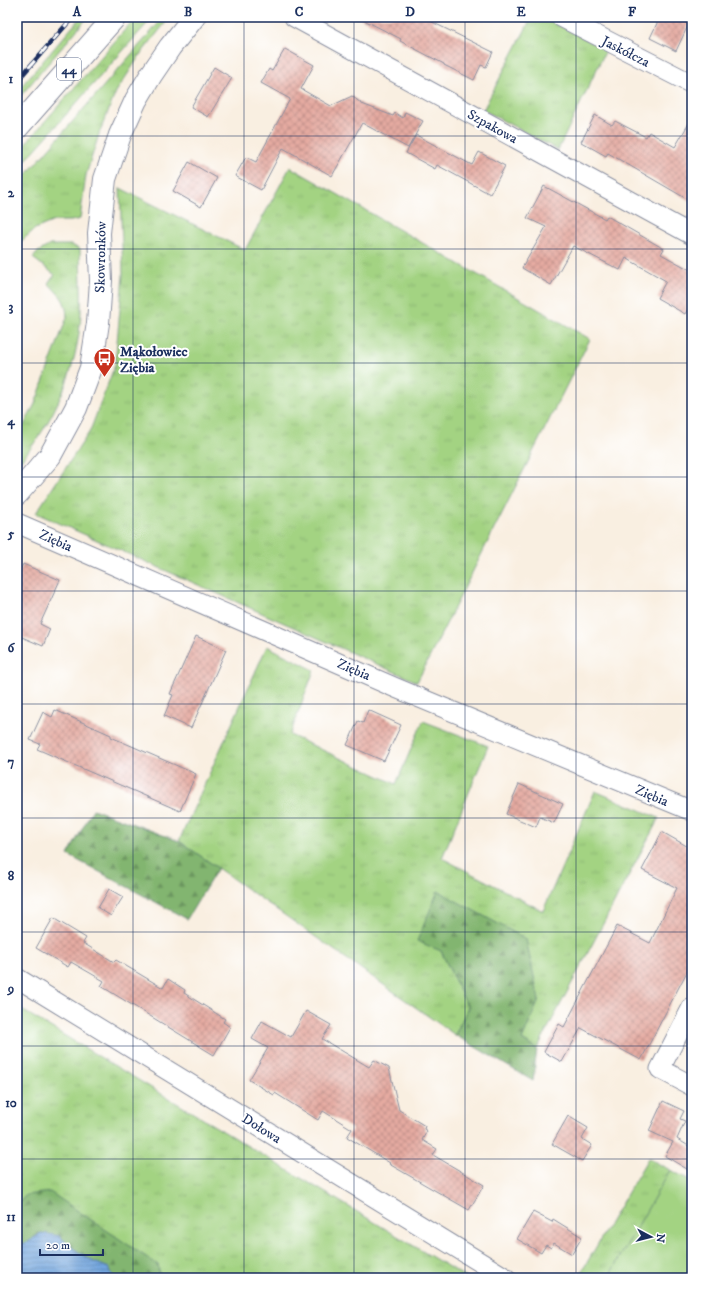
<svg xmlns="http://www.w3.org/2000/svg" width="709" height="1295" viewBox="0 0 709 1295" font-family="'IM FELL DW Pica',serif">
	<style>
		.grass { fill: url(#grass-tufts); stroke: #5f8170 }
		.forest { fill: url(#forest-firs); stroke: #4e7267 }
		.garden { fill: #a3d382; stroke: #5f8170 }
		.water { fill: url(#water-rules); stroke: #466a9e }
		.building { fill: url(#building-cross-hatch) }
		.lines { fill: none; stroke-linecap: round; stroke-linejoin: round }
		.street-casing { stroke: #8a8fa0; stroke-width: 21 }
		.secondary-casing { stroke: #8a8fa0; stroke-width: 24 }
		.primary-casing { stroke: #8a8fa0; stroke-width: 24 }
		.street { stroke: #fff; stroke-width: 19 }
		.secondary { stroke: #fff; stroke-width: 22 }
		.primary { stroke: #fff; stroke-width: 22 }
		.rail-casing { stroke: #1b2f5e; stroke-width: 4.5 }
		.rail { stroke: #fff; stroke-width: 3; stroke-dasharray: 9; stroke-linecap: butt }
		.grid { fill: none; stroke: #1b2f5e; stroke-width: 1; stroke-opacity: 0.55 }
		.labels { text-anchor: middle; stroke-width: 4; stroke-linejoin: round; paint-order: stroke }
		.shield { fill: #fff; stroke: #5f6d8e; stroke-width: 1 }
		.shield-label { font-size: 13px; font-weight: bold; fill: #1b2f5e }
		.street-label { font-size: 14px; fill: #1b2f5e; stroke: #fff }
		.poi-label { font-size: 14px; font-weight: bold; fill: #1b2f5e; stroke: #fff; text-anchor: start }
		.neatline { fill: none; stroke: #1b2f5e; stroke-width: 1.5 }
		.grid-label { font-size: 13px; text-anchor: middle; font-weight: bold; fill: #1b2f5e }
	</style>
	<defs>
		<pattern id="grass-tufts" width="24" height="20" patternUnits="userSpaceOnUse"><rect width="24" height="20" fill="#a3d382"/><path d="M3 7l-1-3M5 7V3M7 7l1-3M15 17l-1-3M17 17v-4M19 17l1-3" fill="none" stroke="#8cb573"/></pattern>
		<pattern id="forest-firs" width="22" height="20" patternUnits="userSpaceOnUse"><rect width="22" height="20" fill="#82b570"/><path d="M5 1l3.5 6h-7zM16 11l3.5 6h-7z" fill="#6a945f"/></pattern>
		<pattern id="water-rules" width="6" height="5" patternUnits="userSpaceOnUse"><rect width="6" height="5" fill="#71a4dd"/><path d="M0 2.5h6" fill="none" stroke="#5c86b6"/></pattern>
		<pattern id="building-cross-hatch" width="8" height="8" patternUnits="userSpaceOnUse"><rect width="8" height="8" fill="#e5aaa1"/><path d="M0 0l8 8M0 8l8-8" fill="none" stroke="#b98b86"/></pattern>
	</defs>
	<rect width="100%" height="100%" fill="#fff"/>
	<filter id="ink" filterUnits="userSpaceOnUse"><feTurbulence type="fractalNoise" baseFrequency=".025" numOctaves="2"/><feDisplacementMap in="SourceGraphic" scale="8" xChannelSelector="R" yChannelSelector="G"/><feConvolveMatrix kernelMatrix="1 2 1 2 8 2 1 2 1" color-interpolation-filters="sRGB"/></filter>
	<filter id="wash" filterUnits="userSpaceOnUse"><feTurbulence type="fractalNoise" baseFrequency=".012" numOctaves="4" result="noise"/><feDisplacementMap in="SourceGraphic" scale="16" xChannelSelector="R" yChannelSelector="G"/><feGaussianBlur stdDeviation="0.9" result="paint"/><feColorMatrix in="noise" values="0 0 0 0 0 0 0 0 0 0 0 0 0 0 0 0 0 1.4 0 .05"/><feComposite in="paint" operator="in"/></filter>
	<g filter="url(#wash)">
		<rect width="100%" height="100%" fill="#f9efe1"/>
		<path class="grass" d="M81,17H88L17,100V91Z
			M136,17H153L17,170V155L19,151Z
			M164,17H170L140,55L116,92L100,131L86,175L80,219L71,221H54L35,229L17,245V185Z
			M532,17H543L606,50L558,150L483,110Z
			M290,167L590,339L417,682L36,513L90,431L115,365L123,275L120,188L245,250Z
			M50,245H71L80,249C80,270 82,292 81,313C78,369 54,423 17,465V433L24,425L35,404L67,317C66,299 60,296 48,283L55,275L33,258L38,252Z
			M267,646L314,670L290,735L396,784L423,721L488,746L442,858L543,911L595,791L659,818L537,1049L522,1040L539,999L441,951L468,1008L455,1035L179,841Z
			M17,1007L467,1278H160L158,1265L26,1195L17,1205Z
			M648,1158L670,1170L608,1278H578Z"/>
		<path class="forest" d="M93,809L179,841L218,868L187,919L68,855Z
			M438,891L526,939L539,1000L522,1040L537,1049L533,1081L455,1035L468,1008L441,951L417,941Z
			M50,1192L158,1265L160,1278H114L109,1268L94,1262L74,1249L59,1236L41,1233L28,1242L17,1246V1205L26,1195Z"/>
		<path class="garden" d="M670,1170L692,1181V1278H608Z"/>
		<path class="water" d="M41,1233L59,1236L74,1249L94,1262L109,1268L114,1278H17V1246L28,1242Z"/>
		<g id="blocks">
			<path class="building" d="M358,17H435L432,22L493,52L486,67L481,65L474,80L444,65V64L400,41L401,39Z
				M660,17H692L676,51L650,38Z
				M285,49L314,65L301,89L331,106L352,96L362,104L393,116L395,113L403,118L405,112L423,121L408,148L362,123L332,176L283,148L261,190L235,176L246,157L256,162L290,99L261,83L269,69L272,71Z
				M214,67L232,78L208,117L191,107Z
				M595,115L612,125L615,121L646,137L649,132L675,147L692,118V202L608,153L606,156L581,142Z
				M416,135L470,164L472,165L479,152L505,166L490,194L437,165L435,169L406,153Z
				M189,162L217,178L201,207L173,191Z
				M544,186L605,219L607,216L659,246L664,249L661,254L692,271V302L685,314L657,298L666,281L626,258L620,270L573,246L551,285L522,268L546,227L527,218Z
				M23,564L60,580L40,624L50,629L43,646L17,635V578Z
				M196,636L226,650L191,728L164,716L173,695L170,694Z
				M55,710L111,735V737L196,774L180,811L37,749L40,744L30,740L43,712L52,717Z
				M368,710L401,725L384,761L347,745L358,721L363,723Z
				M519,784L563,804L554,823L540,817L536,827L506,814Z
				M662,832L692,849V962L641,1060L581,1028L562,1062L544,1052L559,1024L564,1027L617,926L650,943L677,888L642,870Z
				M109,889L123,897L111,916L98,908Z
				M53,918L86,938L83,943L114,962L116,960L163,988L168,979L185,990L184,993L225,1019L223,1022L230,1027L214,1055L101,986L104,981L71,962L68,967L36,948Z
				M306,1011L331,1025L322,1039L369,1067L374,1060L389,1068L399,1110L425,1126L424,1129L427,1131L422,1140L437,1149L433,1155L484,1185L469,1210L389,1164L390,1163L347,1137L352,1129L323,1111L318,1120L275,1093L274,1095L249,1080L268,1048L252,1039L262,1021L291,1037Z
				M663,1101L684,1111L680,1119L685,1121L677,1139L692,1148V1172L665,1156L673,1142L649,1131Z
				M568,1116L588,1128L582,1139L592,1145L582,1161L552,1144Z
				M533,1212L552,1222L553,1219L582,1237L572,1254L554,1243L551,1248L546,1245L541,1253L517,1239Z"/>
		</g>
	</g>
	<g filter="url(#ink)">
		<use href="#blocks" fill-opacity="0" stroke="#8a8fa0" stroke-width="1"/>
		<g class="lines">
			<defs>
				<path id="street" d="M294,17L692,235
					M561,17L692,84
					M17,523L396,688L692,811
					M17,978L506,1278
					M692,1007L660,1069L692,1086"/>
				<path id="secondary" d="M17,494L50,456L76,408L91,368L98,323L101,281L99,233L105,179L120,135L136,100L151,75L170,47L194,17"/>
				<path id="primary" d="M17,128L115,17"/>
			</defs>
			<use href="#street" class="street-casing"/>
			<use href="#secondary" class="secondary-casing"/>
			<use href="#primary" class="primary-casing"/>
			<use href="#street" class="street"/>
			<use href="#secondary" class="secondary"/>
			<use href="#primary" class="primary"/>
			<defs>
				<path id="rail" d="M17,81L73,17"/>
			</defs>
			<use href="#rail" class="rail-casing"/>
			<use href="#rail" class="rail"/>
		</g>
	</g>
	<path class="grid" d="M133,17V1278M244,17V1278M354,17V1278M465,17V1278M576,17V1278M17,136H692M17,249H692M17,363H692M17,477H692M17,591H692M17,704H692M17,818H692M17,932H692M17,1046H692M17,1159H692"/>
	<defs>
		<symbol id="bus-pin" viewBox="-11 -11 22 30"><path d="M0 17L-7.5 6A9.5 9.5 0 1 1 7.5 6Z" fill="#c8321e" stroke="#fff"/><path d="M-5-6H5V4H4V6H2V4H-2V6H-4V4H-5ZM-3.5-4V0h7V-4ZM-3.5 1.2v1.5H-2V1.2ZM2 1.2v1.5H3.5V1.2Z" fill="#fff"/></symbol>
	</defs>
	<g fill-rule="evenodd">
		<use href="#bus-pin" x="92" y="346" width="25" height="34"/>
	</g>
	<g class="labels">
		<rect class="shield" x="57" y="58" width="24" height="22" rx="3"/>
		<g class="shield-label">
			<text x="69" y="74">44</text>
		</g>
		<g class="street-label">
			<text transform="translate(626 51) rotate(27)" y="5">Jaskółcza</text>
			<text transform="translate(493 126) rotate(29)" y="5">Szpakowa</text>
			<text transform="translate(100 257) rotate(-89)" y="5">Skowronków</text>
			<text transform="translate(56 540) rotate(24)" y="5">Ziębia</text>
			<text transform="translate(354 669) rotate(23)" y="5">Ziębia</text>
			<text transform="translate(652 795) rotate(23)" y="5">Ziębia</text>
			<text transform="translate(262 1128) rotate(32)" y="5">Dołowa</text>
		</g>
		<g class="poi-label">
			<text x="120" y="356">Mąkołowiec<tspan x="120" dy="16">Ziębia</tspan></text>
		</g>
	</g>
	<rect width="709" height="1295" fill="none" stroke="#fff" stroke-width="44"/>
	<g transform="translate(651 1237) rotate(97)" stroke="#ffffff" stroke-width="3" paint-order="stroke">
	<path d="M0-3L7 15L0 10L-7 15Z" fill="#1b2f5e"/>
	<text y="-6" font-size="11" font-weight="bold" text-anchor="middle" fill="#1b2f5e">N</text>
	</g>
	<path d="M40 1249v6h63v-6" fill="none" stroke="#1b2f5e" stroke-width="2"/>
	<text x="46" y="1249" font-size="12" fill="#1b2f5e" stroke="#ffffff" stroke-width="3" paint-order="stroke">20 m</text>
	<rect x="22" y="22" width="665" height="1251" class="neatline"/>
	<g class="grid-label">
		<text x="77" y="16">A</text>
		<text x="188" y="16">B</text>
		<text x="299" y="16">C</text>
		<text x="410" y="16">D</text>
		<text x="521" y="16">E</text>
		<text x="632" y="16">F</text>
		<text x="11" y="83">1</text>
		<text x="11" y="197">2</text>
		<text x="11" y="311">3</text>
		<text x="11" y="425">4</text>
		<text x="11" y="538">5</text>
		<text x="11" y="652">6</text>
		<text x="11" y="766">7</text>
		<text x="11" y="880">8</text>
		<text x="11" y="993">9</text>
		<text x="11" y="1107">10</text>
		<text x="11" y="1221">11</text>
	</g>
</svg>
